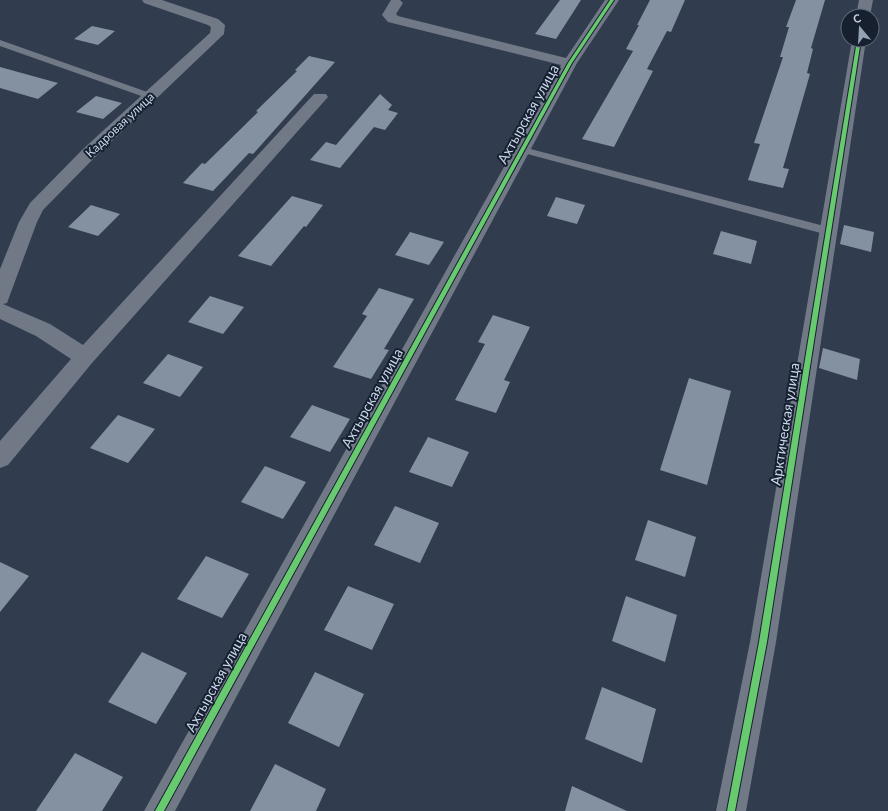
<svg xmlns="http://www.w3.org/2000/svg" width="888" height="811" viewBox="0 0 888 811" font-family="Lato,sans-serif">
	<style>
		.building { fill: #8491a0 }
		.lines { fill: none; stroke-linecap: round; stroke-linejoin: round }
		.service { fill: #717987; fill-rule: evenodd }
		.minor { fill: #717987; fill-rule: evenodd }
		.cycleway-casing { stroke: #17202f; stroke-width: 2 }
		.cycleway { fill: #67ca6e; fill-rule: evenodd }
		.labels { text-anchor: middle; stroke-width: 4; stroke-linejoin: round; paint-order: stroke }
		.far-street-label { font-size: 12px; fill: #cbd7ed; stroke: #17202f }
		.street-label { font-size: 14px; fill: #cbd7ed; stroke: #17202f }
	</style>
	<rect width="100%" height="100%" fill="#313c4e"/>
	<path class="building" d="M560,0H581L556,39L535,34Z
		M650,0H685L671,32L667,31L647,69L653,71L614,147L582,139L633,51L626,49L639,25H637Z
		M796,0H825L811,48L813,49L807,73L810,74L783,168L789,169L783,188L748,180L760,144L754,143L783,57H780L789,27H786Z
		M92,26L115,31L98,45L74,39Z
		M309,56L335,62L253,154L249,153L213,191L183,183L202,163L205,164L258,112L256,111L297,71L295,70Z
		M0,67L58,83L38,99L0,88Z
		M380,94L392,105L388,110L398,113L385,130L374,127L340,168L310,160L326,142L336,145Z
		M96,96L122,103L103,119L76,112Z
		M292,196L323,205L306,227L304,226L271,266L238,256Z
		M556,197L585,205L577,224L547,216Z
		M91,205L120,214L98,236L68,227Z
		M844,225L874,232L871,252L840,244Z
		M721,231L757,241L751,264L713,254Z
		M410,232L444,242L429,265L395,255Z
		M379,288L414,299L384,349L389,350L371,379L333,367L367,316L362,314Z
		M210,296L244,307L223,334L188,322Z
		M493,315L530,327L504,380L510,382L496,413L455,400L485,344L478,342Z
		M823,348L860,359L857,380L819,368Z
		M168,354L203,367L180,397L143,383Z
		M689,378L731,391L707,485L660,470Z
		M312,405L350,419L330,452L290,437Z
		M118,415L155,429L128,463L90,448Z
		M428,437L469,452L452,487L409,472Z
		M265,466L306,482L283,519L241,502Z
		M395,506L439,523L420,563L374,545Z
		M648,520L696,537L685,577L635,560Z
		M206,556L249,574L222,618L177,599Z
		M0,562L29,576L0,612Z
		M348,586L394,604L372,650L324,630Z
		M626,596L677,615L665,662L612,641Z
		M142,652L187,673L156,724L108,702Z
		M315,672L364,694L339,747L288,723Z
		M602,687L656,709L642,763L585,739Z
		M75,753L123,777L102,811H36Z
		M275,764L326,789L316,811H250Z
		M572,786L627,811H565Z"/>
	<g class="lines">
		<path class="service" d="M0,40L153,94L155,96L153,98H147L0,46Z
			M523,147L828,227L833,231L828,235L520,152L518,150Z"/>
		<path class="minor" d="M142,0H162L218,19L225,25L224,34L94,158L43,210L37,222L7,303L3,304L50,324L83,345L314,94H326L328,97L92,363L8,465L0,468V441L71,359L36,336L0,319V269L19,222L30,203L82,150L210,33L211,27L208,25L144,3Z
			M391,0H400L403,3L396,14L398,16L566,58L605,0H619L577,63L175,811H144L561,65L388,22L382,15Z
			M859,0H873L870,16H856Z
			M852,40H866L776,642L746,811H716L750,642Z"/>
		<defs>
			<path id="cycleway" d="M610,0H614L572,63L164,811H155L568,63Z
				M857,40H861L767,642L735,811H727L759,642Z"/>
		</defs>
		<use href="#cycleway" class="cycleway-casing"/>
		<use href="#cycleway" class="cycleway"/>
	</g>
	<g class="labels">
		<g class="far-street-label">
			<text transform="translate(120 125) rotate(-43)" y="4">Кадровая улица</text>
		</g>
		<g class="street-label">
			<text transform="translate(528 114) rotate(-61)" y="5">Ахтырская улица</text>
			<text transform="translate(372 398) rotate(-61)" y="5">Ахтырская улица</text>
			<text transform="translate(785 424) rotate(-81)" y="5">Арктическая улица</text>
			<text transform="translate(216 682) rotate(-61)" y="5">Ахтырская улица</text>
		</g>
	</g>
	<g transform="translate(860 28) rotate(342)"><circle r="19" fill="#17202f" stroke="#5f697b"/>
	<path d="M0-3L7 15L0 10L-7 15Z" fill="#95a1b5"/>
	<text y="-6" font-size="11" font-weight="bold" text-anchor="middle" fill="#cbd7ed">С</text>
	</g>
</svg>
